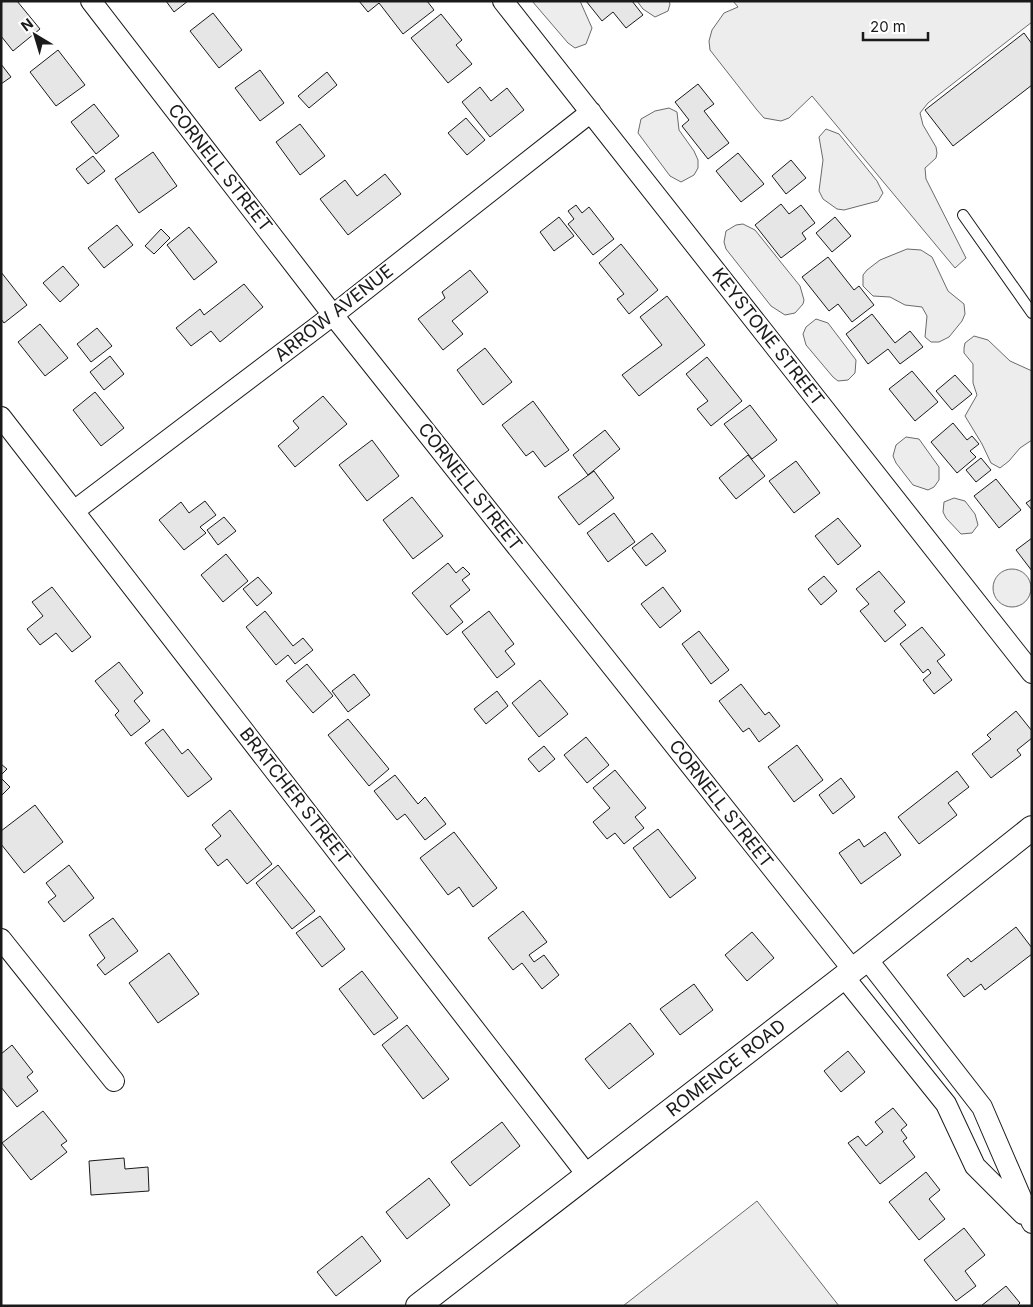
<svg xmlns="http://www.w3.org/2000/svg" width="1033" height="1307" viewBox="0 0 1033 1307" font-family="Inter,sans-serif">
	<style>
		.built { fill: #ededed; stroke: #6a6a6a }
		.building { fill: #e6e6e6; stroke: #1a1a1a }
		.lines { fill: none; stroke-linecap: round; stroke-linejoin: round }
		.service-casing { stroke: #1a1a1a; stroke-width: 12 }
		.minor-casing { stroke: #1a1a1a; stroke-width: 22 }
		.tertiary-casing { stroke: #1a1a1a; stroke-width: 26 }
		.service { stroke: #fff; stroke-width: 10 }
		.minor { stroke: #fff; stroke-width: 20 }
		.tertiary { stroke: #fff; stroke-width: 24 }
		.labels { text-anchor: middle; stroke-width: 4; stroke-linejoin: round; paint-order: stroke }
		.street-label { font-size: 18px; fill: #1a1a1a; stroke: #fff }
	</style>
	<rect width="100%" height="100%" fill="#fff"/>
	<path class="built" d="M532,1H580L592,28L586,44L575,48L568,43Z
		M637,1H669L670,4L668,11L655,17L643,9Z
		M733,1H1032V22L928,103L920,113L923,125L936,147L937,153L936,158L925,168L926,179L966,258L955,268L812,96L789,118L781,121L764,118L757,110L710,50L709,41L712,30L724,13L738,7Z
		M669,108L677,112L679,130L694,151L698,160V168L694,175L681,182L670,176L638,133L641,119L655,111Z
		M826,129L839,134L877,181L883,193L878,201L844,210L837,209L823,199L819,191L823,160L819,137Z
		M743,224L755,230L800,286L804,300L803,304L795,313L785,315L771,306L726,249L724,242L726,231L736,225Z
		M907,249L921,250L932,257L948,291L964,304L965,314L962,321L949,337L939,342H931L925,337L927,316L922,307L905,305L890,297L873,296L863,286V275L867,270L880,260Z
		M816,319L828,323L856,360L855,373L848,380L838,381L833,377L806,345L803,334L806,327Z
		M974,336L988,340L1010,361L1032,371V440L1020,448L1009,461L1000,468L991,463L982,444L965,416L977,395L973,383V364L964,353V348L965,343Z
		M906,437L919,439L939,467V480L934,487L928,490L913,485L896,463L893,456L896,445Z
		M954,498L965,501L975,514L978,525L972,533L961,534L946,518L943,512L944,502Z
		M993 588a19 19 0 1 1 38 0a19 19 0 1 1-38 0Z
		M757,1201L839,1306H623Z"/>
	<path class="building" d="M1,1H17L40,29L13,51L1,36Z
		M166,1H188L174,12Z
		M359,1H427L434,10L403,34L379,3L368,12Z
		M586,1H632L643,15L626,28L613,12L602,21Z
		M213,13L242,50L219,68L190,31Z
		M441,14L462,40L456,45L472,64L448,83L411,38Z
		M1024,33L1032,44V85L953,146L925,110Z
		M58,50L85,85L56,106L30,72Z
		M1,64L11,77L1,84Z
		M260,70L284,103L260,121L235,88Z
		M327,72L337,85L309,108L298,96Z
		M698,84L714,104L704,111L729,143L708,159L682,126L689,120L675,102Z
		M480,87L491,101L507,88L524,110L490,137L462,102Z
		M94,104L119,136L96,154L71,122Z
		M466,118L485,140L467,155L448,133Z
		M300,124L325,156L300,175L276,142Z
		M153,152L177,186L139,213L115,179Z
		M738,153L764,184L741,202L716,171Z
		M93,156L105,171L88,184L76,169Z
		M791,160L806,178L786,194L772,176Z
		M385,174L401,194L348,235L320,199L345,180L357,196Z
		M781,204L789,214L801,205L815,223L802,233L806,239L781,258L755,225Z
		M576,205L582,213L589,207L614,239L593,255L568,224L574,219L568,211Z
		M559,217L574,236L554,251L540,232Z
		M835,217L851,236L832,252L816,233Z
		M117,225L133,245L104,268L88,248Z
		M189,227L217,262L194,280L167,245Z
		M161,229L170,238L154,254L145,246Z
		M621,244L658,290L629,314L617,299L624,294L599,263Z
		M828,257L854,290L859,286L874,305L852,322L838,304L829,311L802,277Z
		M63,266L79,285L60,302L43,283Z
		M470,270L488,292L452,321L463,334L443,350L418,319L445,298L442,292Z
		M1,272L27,305L4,323L1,319Z
		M244,284L263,307L220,342L211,331L191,346L176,328L200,309L204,315Z
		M667,296L705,345L639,396L622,375L662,345L640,317Z
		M872,314L895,343L910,331L923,347L900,364L888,349L868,364L846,334Z
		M40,324L68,358L45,376L18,342Z
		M97,328L112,346L91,362L77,344Z
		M485,348L512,382L483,405L457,370Z
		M110,356L124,374L104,390L90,372Z
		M707,357L742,401L711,426L697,409L708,401L686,374Z
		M912,371L938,402L915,421L889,389Z
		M955,375L972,394L952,410L936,391Z
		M95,392L124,428L101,446L73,410Z
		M323,396L347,424L295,467L278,446L299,428L293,421Z
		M533,401L569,450L545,467L533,451L526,456L502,425Z
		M750,405L777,440L752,459L724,424Z
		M953,423L967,440L972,436L979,444L970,451L976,457L957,473L931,442Z
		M605,430L620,449L588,475L573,455Z
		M372,440L399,476L367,501L339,465Z
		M748,455L765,476L736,499L719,478Z
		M981,458L991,470L976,482L966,470Z
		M796,461L820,493L794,513L769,481Z
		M594,471L614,498L579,525L558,497Z
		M996,479L1021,510L999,528L974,496Z
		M412,497L443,536L413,559L383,520Z
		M1032,499V510L1026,503Z
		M205,501L216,515L200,527L206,533L184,550L159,520L181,502L189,513Z
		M614,513L635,542L608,562L587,533Z
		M224,517L236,531L218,545L207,530Z
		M838,518L861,546L838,565L815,536Z
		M652,533L666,551L646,566L632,548Z
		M1032,538V571L1016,550Z
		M226,554L248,581L223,602L201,575Z
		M448,563L456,573L463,567L470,574L462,580L470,590L450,606L463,622L447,635L412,593Z
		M879,571L905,602L894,611L906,625L885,642L860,611L869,604L856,589Z
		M824,576L837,591L821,605L808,589Z
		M258,577L272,593L257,606L243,589Z
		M52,587L91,637L72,652L56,633L40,645L27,629L43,616L32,602Z
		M663,587L681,611L660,628L641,604Z
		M265,611L293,646L303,638L313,650L295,664L288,655L276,665L246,627Z
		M489,611L514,644L505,651L515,664L497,678L462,632Z
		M922,627L945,655L937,661L952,680L934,694L923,680L931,673L928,669L923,673L900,644Z
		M699,631L729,670L711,684L682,644Z
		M119,662L143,693L134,701L150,721L131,736L115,715L119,711L95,681Z
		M307,664L333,696L313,713L286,681Z
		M354,674L370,695L348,712L332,691Z
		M540,680L568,714L539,737L512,703Z
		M741,684L765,715L769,712L780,726L759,742L749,728L743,732L719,701Z
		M497,691L508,706L486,724L474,709Z
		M1016,711L1032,731V738L1017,750L1021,755L991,778L972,754L991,739L987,735Z
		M348,719L389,769L369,786L328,735Z
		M163,729L182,754L188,749L212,779L188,797L145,743Z
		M586,737L609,765L587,783L564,755Z
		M797,745L823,780L794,802L768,767Z
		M544,746L555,759L539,772L528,759Z
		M1,764L7,769L1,775Z
		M615,770L646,808L635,817L644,828L624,844L615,833L607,839L593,822L610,808L593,788Z
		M957,771L969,787L948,803L957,815L919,844L898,817Z
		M395,775L418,804L425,797L446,824L425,840L405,814L397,820L374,791Z
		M1,778L10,787L1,796Z
		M841,778L855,797L833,814L819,795Z
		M35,805L63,842L24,873L1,844V831Z
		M230,810L272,864L247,884L227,859L218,866L205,849L221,836L212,825Z
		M658,829L696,878L670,898L633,848Z
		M454,832L497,888L473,907L459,887L448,895L420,858Z
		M885,832L901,855L861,884L839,853L859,839L864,847Z
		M69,865L94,898L64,922L48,902L56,896L46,883Z
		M278,865L315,911L292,929L256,883Z
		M523,911L547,942L529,955L534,962L544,955L559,975L542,989L522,963L513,970L488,938Z
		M320,916L345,949L322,967L296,933Z
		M113,918L138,951L105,975L97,965L105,958L89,935Z
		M1016,927L1032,948V954L985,990L981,984L964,997L947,975L968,958L971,962Z
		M752,932L774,958L747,981L725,955Z
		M169,953L199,994L158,1023L129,983Z
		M362,971L398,1018L374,1035L339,989Z
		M694,984L713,1010L680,1035L660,1009Z
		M630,1023L654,1054L609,1089L585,1059Z
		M407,1025L449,1079L423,1099L382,1045Z
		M12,1045L33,1072L27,1077L38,1091L17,1107L1,1087V1054Z
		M848,1051L865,1072L841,1092L824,1071Z
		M893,1108L907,1125L901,1130L907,1138L903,1141L915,1157L880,1184L848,1143L858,1136L866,1146L883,1132L875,1122Z
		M43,1111L67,1141L61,1145L67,1152L31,1180L2,1143Z
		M502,1122L520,1146L470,1186L451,1162Z
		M124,1158L125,1169L148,1167L149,1191L91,1195L89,1161Z
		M926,1172L940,1190L929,1199L945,1219L919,1240L889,1202Z
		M429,1178L450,1205L407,1239L386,1212Z
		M964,1228L985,1255L965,1271L976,1286L956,1301L924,1260Z
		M362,1236L381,1261L336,1296L317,1272Z
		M1006,1286L1020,1303L1017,1306H981Z"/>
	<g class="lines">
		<defs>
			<path id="service" d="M963,215L1032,313"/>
			<path id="minor" d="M91,1L333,315L853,970
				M503,1L1032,673
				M1,417L588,1176
				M74,511L333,315L591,112
				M1,939L114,1081
				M867,959L982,1107L1032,1223
				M844,977L946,1104L975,1166L1023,1214"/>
			<path id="tertiary" d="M418,1306L867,959L1032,828"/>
		</defs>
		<use href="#service" class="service-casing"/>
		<use href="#minor" class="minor-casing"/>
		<use href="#tertiary" class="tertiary-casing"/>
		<use href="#service" class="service"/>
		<use href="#minor" class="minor"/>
		<use href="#tertiary" class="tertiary"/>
	</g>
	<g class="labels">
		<g class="street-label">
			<text transform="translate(220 168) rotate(52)" y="6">CORNELL STREET</text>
			<text transform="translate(334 313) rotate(-38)" y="6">ARROW AVENUE</text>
			<text transform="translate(768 337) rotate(52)" y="6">KEYSTONE STREET</text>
			<text transform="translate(470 487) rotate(52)" y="6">CORNELL STREET</text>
			<text transform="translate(295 796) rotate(52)" y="6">BRATCHER STREET</text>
			<text transform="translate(721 804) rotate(52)" y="6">CORNELL STREET</text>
			<text transform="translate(726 1068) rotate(-38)" y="6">ROMENCE ROAD</text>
		</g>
	</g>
	<rect width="1033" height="1307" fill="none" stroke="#1a1a1a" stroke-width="5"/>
	<g transform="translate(35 35) rotate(322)" stroke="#ffffff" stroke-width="4" paint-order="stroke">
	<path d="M0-4L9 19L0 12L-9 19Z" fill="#1a1a1a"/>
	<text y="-8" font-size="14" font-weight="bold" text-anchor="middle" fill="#1a1a1a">N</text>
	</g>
	<path d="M863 32v8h65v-8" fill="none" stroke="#1a1a1a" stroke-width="2.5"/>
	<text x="870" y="32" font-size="15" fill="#1a1a1a" stroke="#ffffff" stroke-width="4" paint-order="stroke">20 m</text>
</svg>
